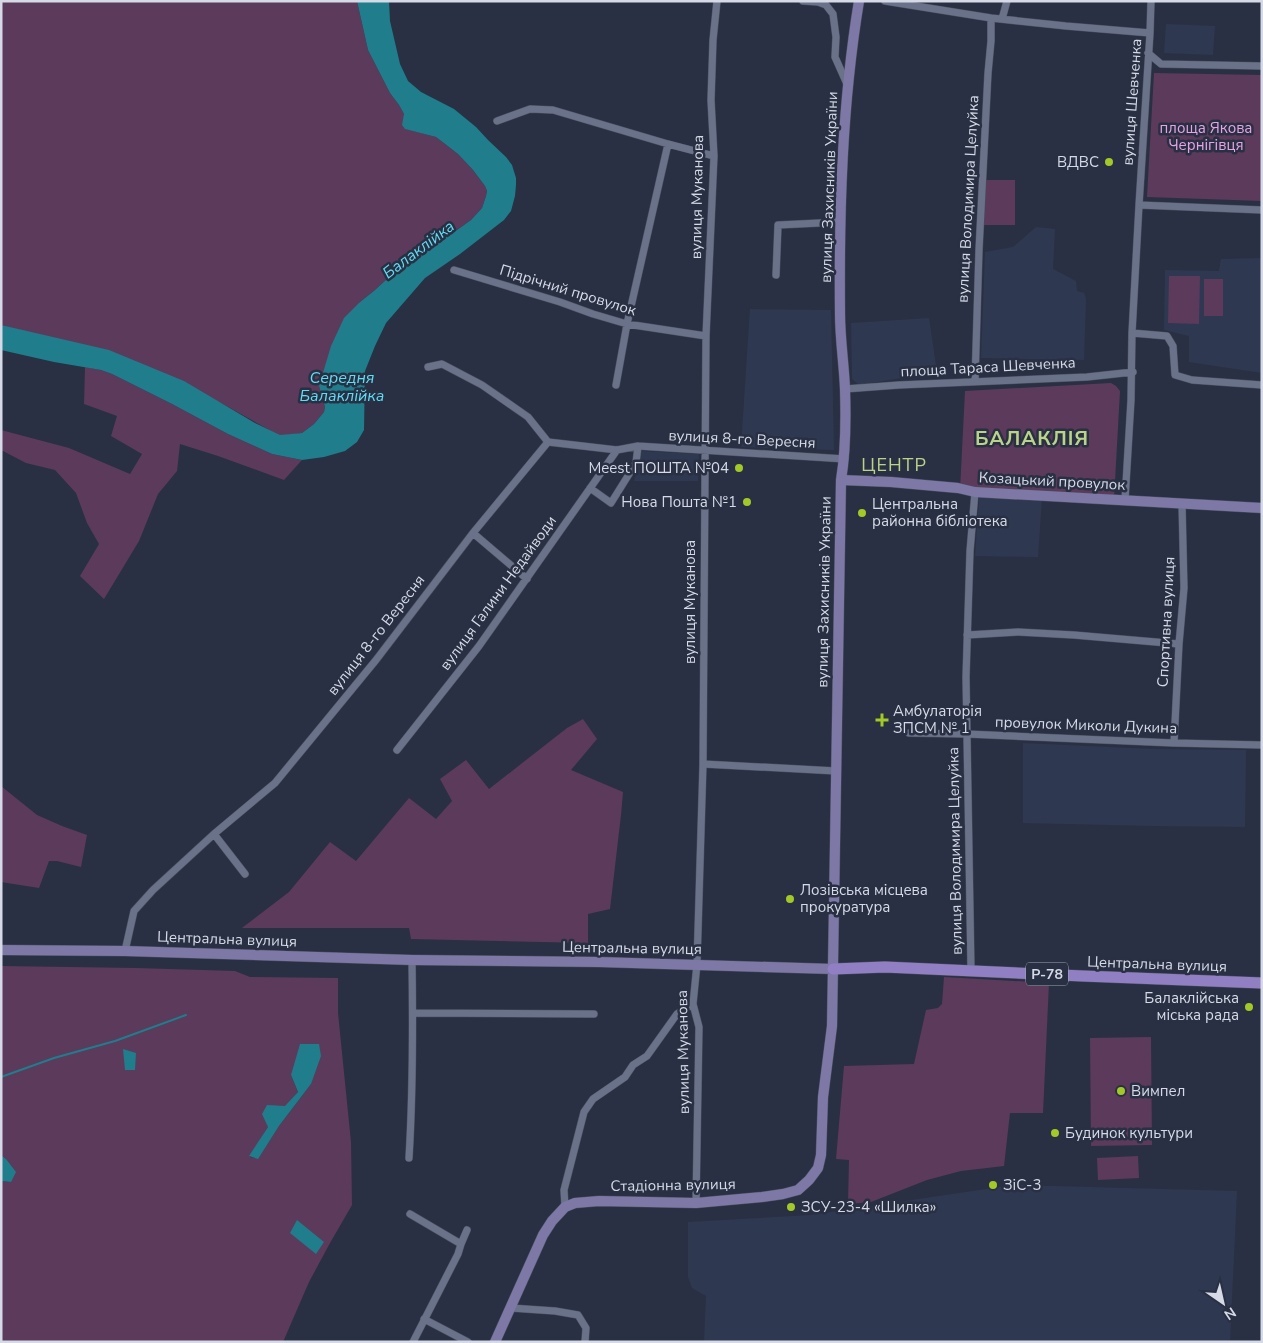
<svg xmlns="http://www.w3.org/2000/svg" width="1263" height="1343" viewBox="0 0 1263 1343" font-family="'Nunito Sans',sans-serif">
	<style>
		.built { fill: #2f3851 }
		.green { fill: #5c3a5b; fill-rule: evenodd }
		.water { fill: #1f7d8c }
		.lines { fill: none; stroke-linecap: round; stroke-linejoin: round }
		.stream { stroke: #1f7d8c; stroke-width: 2 }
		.street-casing { stroke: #494e5e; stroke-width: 8 }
		.secondary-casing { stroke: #494e5e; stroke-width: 11 }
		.primary-casing { stroke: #494e5e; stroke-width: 12 }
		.street { stroke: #697288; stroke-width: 7 }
		.secondary { stroke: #7d78a6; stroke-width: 10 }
		.primary { stroke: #917fc4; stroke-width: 11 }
		.poi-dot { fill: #a2c928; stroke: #293043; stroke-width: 2 }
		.labels { text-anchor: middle; stroke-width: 5; stroke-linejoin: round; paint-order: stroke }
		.shield { fill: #293043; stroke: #a1a7b5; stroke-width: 1 }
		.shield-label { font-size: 14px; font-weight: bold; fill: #d5dae6 }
		.street-label { font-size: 15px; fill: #d5dae6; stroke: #293043 }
		.park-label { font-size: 15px; fill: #e7a3e4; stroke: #293043 }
		.poi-label { font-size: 15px; fill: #d5dae6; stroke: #293043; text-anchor: start }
		.water-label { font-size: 16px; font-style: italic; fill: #5edef4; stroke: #293043 }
		.quarter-label { font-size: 18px; letter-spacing: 1px; fill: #bbd389; stroke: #293043 }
		.district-label { font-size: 20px; font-weight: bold; letter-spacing: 1px; fill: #bbd389; stroke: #293043 }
	</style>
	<rect width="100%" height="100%" fill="#293043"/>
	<path class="built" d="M1166,24L1215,26L1213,55L1164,53Z
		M1036,227L1055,229L1053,269L1076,281L1077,291L1084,293L1086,299L1084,360L981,358L985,252L1013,247Z
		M1262,258V373L1189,362V336L1164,330L1165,270L1219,271L1221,259Z
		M750,309L831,310L834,450L741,447Z
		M929,318L937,372L859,385L852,379L851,323Z
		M641,451L699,454L698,481H634Z
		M982,495L1042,499L1038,557L975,556L979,499Z
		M1023,743L1152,749L1246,750L1245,827L1152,826L1023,823Z
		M1013,1185L1237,1191L1230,1342H704L706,1296L692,1288L688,1277V1222L811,1215Z"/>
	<path class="green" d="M1,1H357L368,50L390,93L399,105L404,114L406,129L436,137L458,154L473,170L485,186L487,191L486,196L482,208L471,220L457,230L428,241L375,290L360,302L319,386L325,407L324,412L314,424L302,433L280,436L221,403L1,325Z
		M1154,73L1262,75V201L1147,197Z
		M984,180H1015V225H984Z
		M1169,276H1200L1199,324L1168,323Z
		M1204,279H1223V316H1204Z
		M85,367L101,370L112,374L172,404L228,434L272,454L302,460L284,480L218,456L180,444L177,471L158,494L139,541L104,599L80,576L99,544L87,523L76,493L55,470L26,463L1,450V430L69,448L130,474L142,454L111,436L117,416L84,404Z
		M1111,383L1116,386L1120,391L1114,499L960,490L965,391Z
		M583,719L597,739L571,770L623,792L621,815L610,909L588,914V943L411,939L409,928H242L289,892L330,842L356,861L409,798L436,819L452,801L440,779L466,760L489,789L567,728Z
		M1,786L37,815L62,826L87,835L81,867L57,861H49L39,888L1,882Z
		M1,966L136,968L235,971L250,977L338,978V1013L351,1142L352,1205L330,1243L309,1282L283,1342H1V1181L11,1182L6,1159L1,1155ZM291,1075L311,1084L279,1126L258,1158L250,1157L268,1127L298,1092Z
		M944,977L1049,983L1043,1113H1010L1004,1166L961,1171L927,1180L871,1202L848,1204L849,1160L836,1159L844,1066L914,1064L926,1010L938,1008L942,1004Z
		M1151,1037L1152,1145L1091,1146L1090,1038Z
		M1138,1156L1139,1178L1098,1180L1097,1158Z"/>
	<path class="water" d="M357,1H389L390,21L400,64L408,81L421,92L454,109L476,127L488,140L506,157L512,165L516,178V185L515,196L511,211L504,220L460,254L425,278L386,323L375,346L365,371L364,430L357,442L345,451L324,457L302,460L272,454L228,434L172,404L112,374L101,370L54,362L1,350V325L109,350L184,381L255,423L280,435L302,433L314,424L324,412L325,407L319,386L331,346L344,318L360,302L375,290L428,241L457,230L471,220L482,208L486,196L487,191L485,186L473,170L458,154L436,137L405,129L402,125L404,114L399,105L390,93L368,50Z
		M300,1044H319L321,1056L311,1084L279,1126L258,1159L249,1156L268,1127L262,1114L267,1105L285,1106L298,1092L291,1075Z
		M123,1049L136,1053L135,1070H125Z
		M1,1155L6,1159L16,1172L11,1182L1,1181Z
		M297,1220L324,1242L316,1254L290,1233Z"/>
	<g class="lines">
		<path class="stream" d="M1,1077L54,1058L115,1041L186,1015"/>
		<defs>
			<path id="street" d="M803,1L818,2L826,5L833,14L836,37L835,57L847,84
				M885,1L991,18L1066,26L1150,33
				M1002,19L1007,1
				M1148,53L1161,64L1262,66
				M497,121L530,109L553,110L668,144L714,156
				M1139,205L1262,210
				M454,270L560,302L593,314L627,324L706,336
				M776,275L778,225L841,222
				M1132,333L1167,336L1173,346L1175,375L1192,380L1262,385
				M428,367L442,364L482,385L528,417L548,442L617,450L638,446L845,459
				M975,381L979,250L988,73L991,41V18
				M616,385L627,324L668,144
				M845,389L899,385L1087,377L1133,372
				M590,488L611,503L636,463L638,446
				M1125,500L1131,400L1132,333L1139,205L1150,33L1151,1
				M473,533L527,579
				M967,635L1018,632L1074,635L1179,644
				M909,733L967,734L1174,743L1262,745
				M1174,743L1179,644L1184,588L1182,504
				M397,750L479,646L617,450
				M703,764L836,771
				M214,834L245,874
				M125,951L134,911L153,890L214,834L275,783L376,660L473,533L548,442
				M971,970L966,677L970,551L975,492
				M413,1013L594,1014
				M409,1158C413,1092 413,1026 412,960
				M696,1203L699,1027L693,1004L697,964L703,764L706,336L714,156L711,100L713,40L717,1
				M565,1207L564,1190L584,1112L593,1099L625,1077L633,1065L647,1056L677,1014L693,1004
				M410,1214L461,1244L458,1254L413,1342
				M461,1244L467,1230
				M511,1308L555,1311L578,1315L586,1328L585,1342
				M424,1319L468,1342"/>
			<path id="secondary" d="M841,480L891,482L958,488L975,492L1262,508
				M1,950L125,951L412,960L599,962L833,969
				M495,1342L543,1235L552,1221L565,1207L575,1203L599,1201L696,1203L762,1197L783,1194L798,1190L809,1180L818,1168L821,1155L823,1097L832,1026L841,480C846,450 846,419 845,389C844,364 840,339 840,314C839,210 842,104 859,1"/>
			<path id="primary" d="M833,969L885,967L1083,976L1262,983"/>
		</defs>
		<use href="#street" class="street-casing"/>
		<use href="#secondary" class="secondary-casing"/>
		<use href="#primary" class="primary-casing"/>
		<use href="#street" class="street"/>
		<use href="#secondary" class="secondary"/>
		<use href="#primary" class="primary"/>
	</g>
	<g class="poi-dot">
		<circle cx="1109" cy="162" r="5"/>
		<circle cx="739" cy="468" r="5"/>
		<circle cx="747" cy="502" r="5"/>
		<circle cx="862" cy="513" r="5"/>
		<path d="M879.5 712.5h5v5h5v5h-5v5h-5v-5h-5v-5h5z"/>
		<circle cx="790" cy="899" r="5"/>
		<circle cx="1249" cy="1007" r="5"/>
		<circle cx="1121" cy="1091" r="5"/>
		<circle cx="1055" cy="1133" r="5"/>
		<circle cx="993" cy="1185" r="5"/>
		<circle cx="791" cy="1207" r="5"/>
	</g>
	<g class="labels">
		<rect class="shield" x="1026" y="962.5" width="42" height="23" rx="4"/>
		<g class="shield-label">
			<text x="1047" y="979">Р-78</text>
		</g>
		<g class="street-label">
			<text transform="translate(1132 102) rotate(-86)" y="5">вулиця Шевченка</text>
			<text transform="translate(829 187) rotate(-88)" y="5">вулиця Захисників України</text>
			<text transform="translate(697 197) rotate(-89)" y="5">вулиця Муканова</text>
			<text transform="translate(968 199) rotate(-87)" y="5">вулиця Володимира Целуйка</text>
			<text transform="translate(568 290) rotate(17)" y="5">Підрічний провулок</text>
			<text transform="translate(988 367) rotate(-3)" y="5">площа Тараса Шевченка</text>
			<text transform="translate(742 439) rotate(3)" y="5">вулиця 8-го Вересня</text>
			<text transform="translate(1052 481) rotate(3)" y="5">Козацький провулок</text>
			<text transform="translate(824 592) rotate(-89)" y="5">вулиця Захисників України</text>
			<text transform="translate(498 593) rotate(-54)" y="5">вулиця Галини Недайводи</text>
			<text transform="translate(690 602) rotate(-90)" y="5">вулиця Муканова</text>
			<text transform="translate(1166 622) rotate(-87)" y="5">Спортивна вулиця</text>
			<text transform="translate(376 635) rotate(-52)" y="5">вулиця 8-го Вересня</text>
			<text transform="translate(1086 725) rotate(2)" y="5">провулок Миколи Дукина</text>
			<text transform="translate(955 851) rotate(-91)" y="5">вулиця Володимира Целуйка</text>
			<text transform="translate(227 939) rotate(2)" y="5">Центральна вулиця</text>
			<text transform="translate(632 948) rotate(1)" y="5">Центральна вулиця</text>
			<text transform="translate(1157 964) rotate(2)" y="5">Центральна вулиця</text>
			<text transform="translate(683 1052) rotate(-91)" y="5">вулиця Муканова</text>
			<text transform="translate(673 1185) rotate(-1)" y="5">Стадіонна вулиця</text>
		</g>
		<g class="park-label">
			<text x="1206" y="133">площа Якова<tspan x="1206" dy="17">Чернігівця</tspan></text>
		</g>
		<g class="poi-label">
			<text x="1099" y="167" text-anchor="end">ВДВС</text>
			<text x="729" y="473" text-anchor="end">Meest ПОШТА №04</text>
			<text x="737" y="507" text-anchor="end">Нова Пошта №1</text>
			<text x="872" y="509">Центральна<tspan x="872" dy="17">районна бібліотека</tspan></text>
			<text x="893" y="716">Амбулаторія<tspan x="893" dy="17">ЗПСМ № 1</tspan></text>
			<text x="800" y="895">Лозівська місцева<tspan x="800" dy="17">прокуратура</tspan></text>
			<text x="1239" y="1003" text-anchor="end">Балаклійська<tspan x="1239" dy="17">міська рада</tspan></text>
			<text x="1131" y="1096">Вимпел</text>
			<text x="1065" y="1138">Будинок культури</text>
			<text x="1003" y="1190">ЗіС-3</text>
			<text x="801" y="1212">ЗСУ-23-4 «Шилка»</text>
		</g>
		<g class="water-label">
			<text transform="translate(418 249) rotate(-37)" y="6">Балаклійка</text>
			<text x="342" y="383">Середня<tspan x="342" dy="18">Балаклійка</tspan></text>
		</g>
		<g class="quarter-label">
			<text x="894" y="471">ЦЕНТР</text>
		</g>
		<g class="district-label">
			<text x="1032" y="445">БАЛАКЛІЯ</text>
		</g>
	</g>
	<rect width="1263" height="1343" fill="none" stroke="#d5dae6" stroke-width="5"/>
	<g transform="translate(1223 1303) rotate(146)" stroke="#293043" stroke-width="4" paint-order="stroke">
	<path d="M0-4L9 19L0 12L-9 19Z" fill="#d5dae6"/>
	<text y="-8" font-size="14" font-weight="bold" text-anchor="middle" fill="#d5dae6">N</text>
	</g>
</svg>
